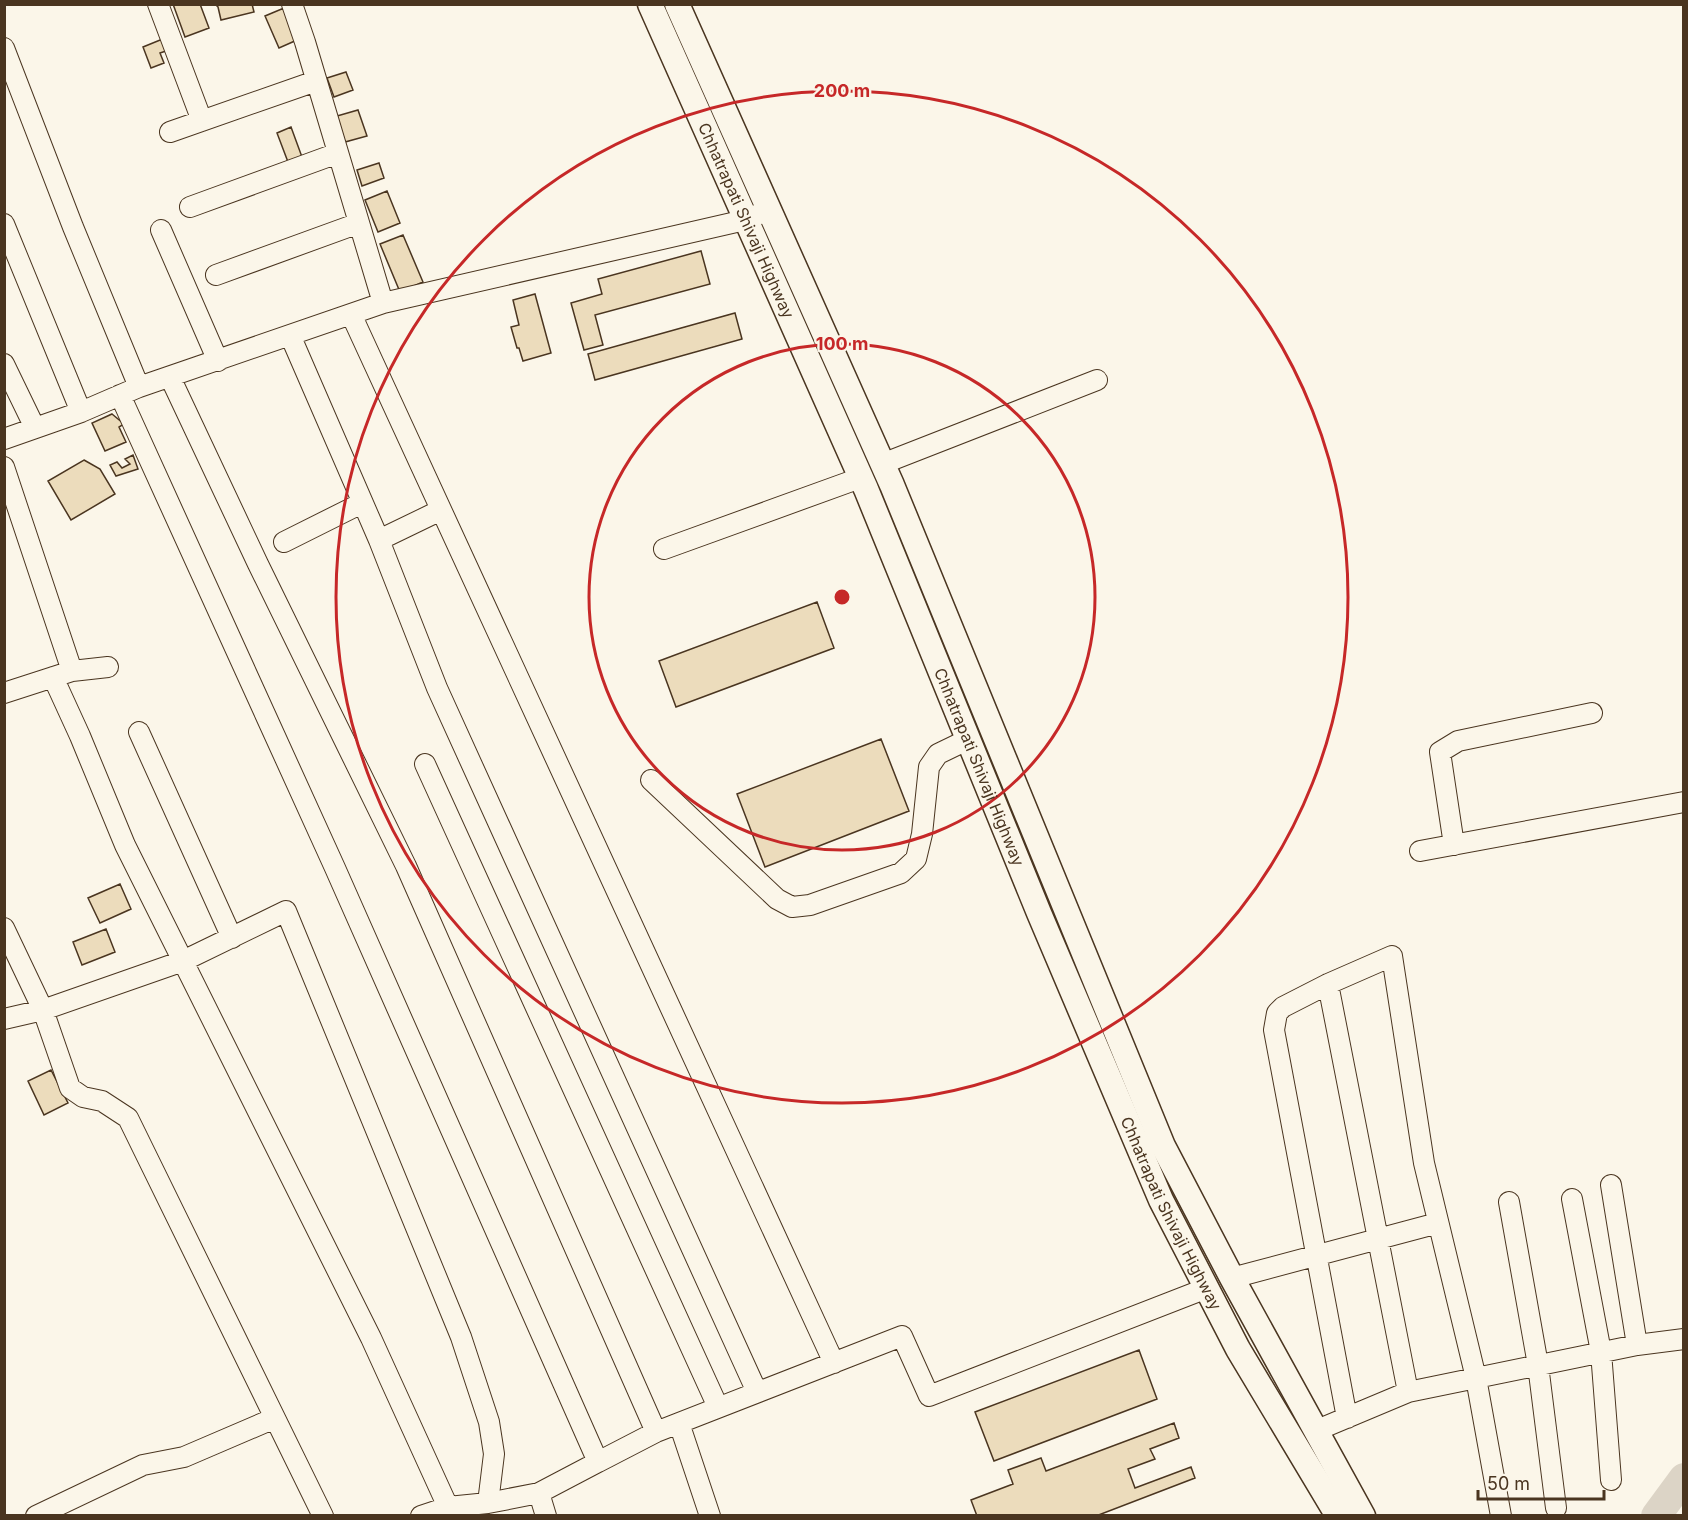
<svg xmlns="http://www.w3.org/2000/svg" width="1688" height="1520" viewBox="0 0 1688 1520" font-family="Inter,sans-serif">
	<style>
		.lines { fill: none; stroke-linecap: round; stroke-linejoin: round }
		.river { stroke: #dcd4c6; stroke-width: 30 }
		.building { fill: #ecdcbc; stroke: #4a3520; stroke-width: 1.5 }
		.minor-casing { stroke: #4a3520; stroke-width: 22 }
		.major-casing { stroke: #4a3520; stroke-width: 27 }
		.minor { stroke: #fbf6e9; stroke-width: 20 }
		.major { stroke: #fbf6e9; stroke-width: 24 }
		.ring { fill: none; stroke: #c62828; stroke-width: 3 }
		.labels { text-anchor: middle; stroke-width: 4.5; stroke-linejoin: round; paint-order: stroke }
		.street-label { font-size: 16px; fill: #4a3520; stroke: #fbf6e9 }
		.centre { fill: #c62828; stroke: #fbf6e9; stroke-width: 3 }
		.ring-label { font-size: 18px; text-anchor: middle; font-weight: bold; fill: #c62828; stroke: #fbf6e9; stroke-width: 4.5; stroke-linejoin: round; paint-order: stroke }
	</style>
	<rect width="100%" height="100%" fill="#fbf6e9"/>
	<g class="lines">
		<path class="river" d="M1656,1516L1684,1478"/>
	</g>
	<path class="building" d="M173,4H200L209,28L185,37Z
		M215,4H252L254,12L221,20L218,7Z
		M284,8L297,40L279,48L265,16Z
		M165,38L169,50L160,53L164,63L151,68L143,47Z
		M346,72L353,90L334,97L327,78Z
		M358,110L367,136L345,142L337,116Z
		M291,127L302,157L288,162L277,133Z
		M379,163L384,178L362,186L357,170Z
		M387,191L400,223L378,232L365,200Z
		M403,235L423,282L400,292L380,244Z
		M701,251L710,284L595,315L603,345L584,350L571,303L602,294L598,279Z
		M535,294L551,353L523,361L519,348H517L511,327L519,325L513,300Z
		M735,313L742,339L595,380L588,354Z
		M112,414L124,424L119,427L126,442L105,451L92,423Z
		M133,455L138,469L116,476L110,465L117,462L122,468L130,464L125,459Z
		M84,460L100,469L115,494L71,520L48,481Z
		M817,602L834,648L676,707L659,661Z
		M881,739L909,811L765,867L737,794Z
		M120,884L131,909L100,923L88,898Z
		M106,929L115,952L82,965L73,942Z
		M51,1070L68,1103L44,1115L28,1081Z
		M1139,1350L1157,1399L994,1461L975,1412Z
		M1174,1423L1179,1438L1150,1449L1155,1459L1128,1469L1135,1488L1191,1467L1195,1478L1096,1516H977L971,1500L1013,1484L1008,1470L1041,1458L1046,1471Z"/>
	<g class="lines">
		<defs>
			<path id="minor" d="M158,4L202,121
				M292,4L305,42L383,303
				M4,48L73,227L139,387
				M170,132L316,81
				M190,207L338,153
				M4,224L81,412
				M161,230L218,361
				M216,275L359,223
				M351,314L834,1363
				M290,335L379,540L437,688L757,1392
				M4,364L35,428
				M170,377L258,564L406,866L656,1432
				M120,395L335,868L598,1462L539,1493L488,1503L448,1507L421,1516
				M4,439L81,412L139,387L383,303L745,220L759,214
				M882,464L1097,380
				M4,467L72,671
				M379,540L441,510
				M284,542L362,503
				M664,549L860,478
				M53,677L80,736L125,845L371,1338L448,1507
				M4,693L72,671L108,667
				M139,732L232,938
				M425,764L718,1407
				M651,780L777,899L792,907L810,905L901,873L916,859L922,834L929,767L938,754L969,739
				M1454,845L1440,752L1458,741L1592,713
				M1420,851L1684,802
				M4,928L43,1010L70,1088L83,1097L102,1101L128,1118L323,1516
				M1328,984L1408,1392
				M4,1019L43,1010L183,961L286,911L461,1337L489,1422L494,1454L488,1503
				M1611,1185L1637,1345
				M1572,1199L1601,1352L1611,1480
				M1509,1202L1538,1365L1556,1508
				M1232,1278L1438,1223
				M1347,1418L1274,1030L1277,1013L1283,1007L1328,984L1392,956L1424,1163L1476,1378L1501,1516
				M679,1423L710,1516
				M1315,1431L1408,1392L1637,1345L1684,1339
				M598,1462L656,1432L902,1336L929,1396L1207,1288
				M539,1493L546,1516
				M36,1516L143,1465L184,1457L275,1418"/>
			<g id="major">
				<path id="s1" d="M650,4L866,489L1039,913L1161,1200L1238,1349L1338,1516"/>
				<path d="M677,4L892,485L1163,1146L1232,1278L1363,1516"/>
			</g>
		</defs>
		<use href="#minor" class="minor-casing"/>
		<use href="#major" class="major-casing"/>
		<use href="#minor" class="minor"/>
		<use href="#major" class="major"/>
	</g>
	<g class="ring">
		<circle cx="842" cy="597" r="253"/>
		<circle cx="842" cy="597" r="506"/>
	</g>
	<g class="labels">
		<g class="street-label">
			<text dy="6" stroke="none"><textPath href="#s1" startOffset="237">Chhatrapati Shivaji Highway</textPath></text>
			<text dy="6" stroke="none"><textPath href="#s1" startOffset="831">Chhatrapati Shivaji Highway</textPath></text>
			<text dy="6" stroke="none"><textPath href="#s1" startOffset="1317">Chhatrapati Shivaji Highway</textPath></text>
		</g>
	</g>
	<circle cx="842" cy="597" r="9" class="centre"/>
	<g class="ring-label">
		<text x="842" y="97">200 m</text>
		<text x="842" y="350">100 m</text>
	</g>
	<rect width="1688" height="1520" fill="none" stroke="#4a3520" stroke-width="12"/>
	<path d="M1478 1490v9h126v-9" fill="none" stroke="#4a3520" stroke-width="3"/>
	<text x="1487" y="1490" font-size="18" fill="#4a3520" stroke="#fbf6e9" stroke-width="4.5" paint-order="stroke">50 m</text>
</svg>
